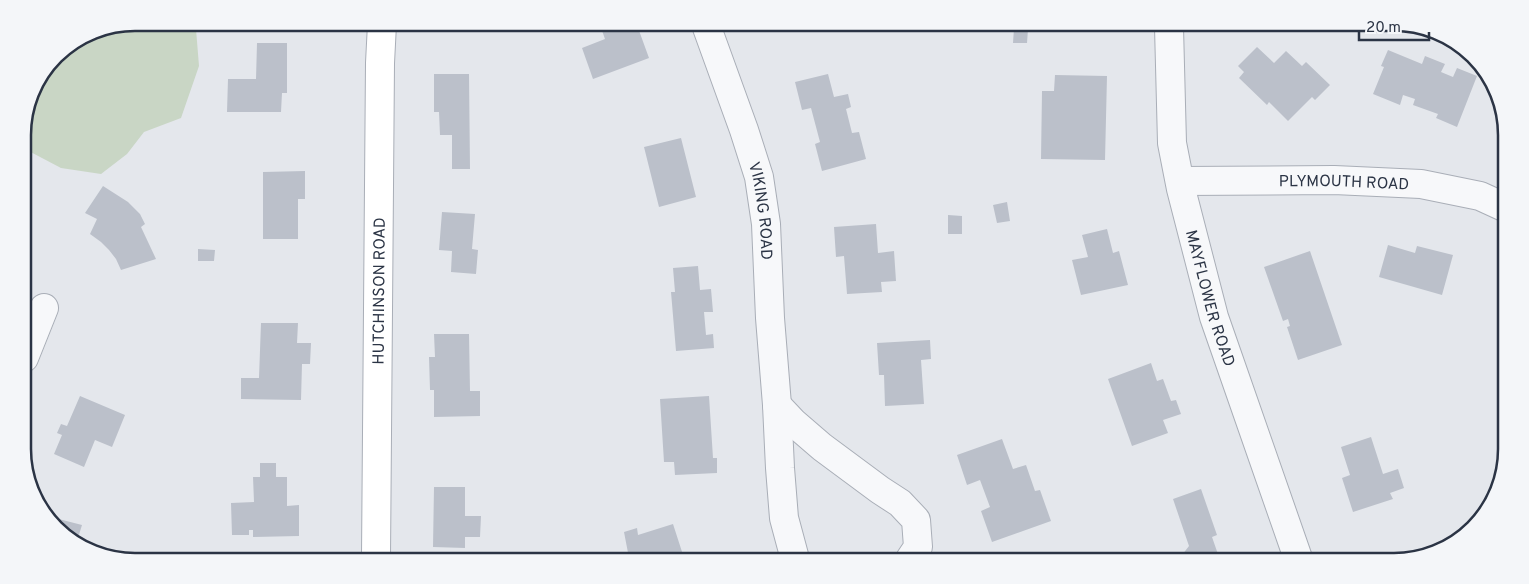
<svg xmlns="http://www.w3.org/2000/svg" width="1529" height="584" viewBox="0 0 1529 584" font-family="Overpass,sans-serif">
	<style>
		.green { fill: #c9d6c5 }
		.building { fill: #bbc0ca }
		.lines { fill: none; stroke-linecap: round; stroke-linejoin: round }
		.street-casing { stroke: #a9aeb7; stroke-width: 30 }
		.secondary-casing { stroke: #a9aeb7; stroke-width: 30 }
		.street { stroke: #f7f8fa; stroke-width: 28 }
		.secondary { stroke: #fff; stroke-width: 28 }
		.labels { text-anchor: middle; stroke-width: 5; stroke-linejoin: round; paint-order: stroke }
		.street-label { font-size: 16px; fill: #2b3445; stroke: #f4f6f9 }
		.rim { fill: none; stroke: #2b3445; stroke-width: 2.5 }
	</style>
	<rect width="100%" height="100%" fill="#e4e7ec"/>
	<path class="green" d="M136,23H192L196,29L199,66L181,118L144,132L127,154L101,174L61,168L23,148V128L34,86L61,51L93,31Z"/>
	<path class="building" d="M600,25H637L649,58L593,79L582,48L605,39Z
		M1014,28L1028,29L1027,43H1013Z
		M257,43H287V93H282L281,112H227L228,79H256Z
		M1257,47L1274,63L1286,51L1302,66L1306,62L1330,85L1315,100L1312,97L1288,121L1269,102L1267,105L1239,78L1244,72L1238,66Z
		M1388,50L1422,64L1425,56L1445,64L1441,72L1453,77L1457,68L1477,76L1457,127L1436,118L1438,114L1413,105L1415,99L1403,95L1400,105L1373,94L1384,67L1381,66Z
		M434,74H469L470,169H452V135H440L439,112H434Z
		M828,74L834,97L848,94L851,107L846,109L852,133L859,132L866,159L822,171L815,144L820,142L811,108L802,110L795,82Z
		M1055,75L1107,76L1105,160L1041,159L1042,91H1054Z
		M681,138L696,197L659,207L644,147Z
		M305,171V199H298V239H263V172Z
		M103,186L128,202L140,214L145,224L141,227L156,259L121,270L116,259L109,250L101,242L90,234L97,219L85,213Z
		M1007,202L1010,221L997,223L993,205Z
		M442,212L475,214L472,249L478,250L476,274L451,272L452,251L439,250Z
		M948,215L962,216V234H948Z
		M876,224L878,253L894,251L896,281L881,282L882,292L847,294L844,256L836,257L834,227Z
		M1107,229L1113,253L1119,251L1128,285L1081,295L1072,260L1088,257L1082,235Z
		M1388,245L1415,253L1417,246L1453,255L1442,295L1379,277Z
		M198,249L215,250L214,261H198Z
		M1310,251L1342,345L1298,360L1287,327L1290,326L1288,319L1283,321L1264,267Z
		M698,266L700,290L711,289L713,312H704L706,335L713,334L714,348L676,351L671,292H675L673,268Z
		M261,323H298L297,343H311L310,364H302L301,400L241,399V378H259Z
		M434,334H469L470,391H480V416L434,417V390H430L429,357H435Z
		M930,340L931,359L921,360L924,404L885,406L884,375H879L877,343Z
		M1151,363L1157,381L1163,379L1171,401L1176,400L1181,414L1163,420L1168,433L1132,446L1108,379Z
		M80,396L125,415L112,447L95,440L84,467L54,454L62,435L57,433L61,424L67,426Z
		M709,396L713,458H717V473L675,475L674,462H664L660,399Z
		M1371,437L1383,474L1398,469L1404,488L1390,493L1393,499L1353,512L1342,478L1350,475L1341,447Z
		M1002,439L1013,469L1026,465L1035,491L1040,490L1051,521L992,542L981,511L990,507L980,480L967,485L957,455Z
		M260,463H276V477H287V506L299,505V536L253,537V530H249V535H232L231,503L254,502L253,477H260Z
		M434,487H465V516H481L480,537H465V548L433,547Z
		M1201,489L1217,535L1212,537L1220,560H1184L1182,555L1189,546L1173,499Z
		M47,516L82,525L77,541L50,523Z
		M673,524L684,558H629L624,532L637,528L638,535Z
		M466,554L490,556V557H466Z"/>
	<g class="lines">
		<defs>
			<g id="street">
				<path id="s1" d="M706,25L744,130L759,177L766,224L770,318L777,405L780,468L784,518L795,559"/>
				<path id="s2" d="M1169,27L1172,143L1181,189L1214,317L1299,561"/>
				<path id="s3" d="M1180,181L1334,180L1421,184L1480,196L1504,207"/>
				<path d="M24,358L44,308"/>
				<path d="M777,405L793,422L822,447L880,490L900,503L916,520L918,547L910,559"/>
			</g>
			<g id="secondary">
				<path id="s4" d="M376,557L380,63L382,24"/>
			</g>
		</defs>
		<use href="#street" class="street-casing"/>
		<use href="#secondary" class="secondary-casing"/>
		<use href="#street" class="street"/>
		<use href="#secondary" class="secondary"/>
	</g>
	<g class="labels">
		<g class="street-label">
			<text dy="6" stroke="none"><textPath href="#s3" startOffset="164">PLYMOUTH ROAD</textPath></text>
			<text dy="6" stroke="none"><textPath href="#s1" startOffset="195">VIKING ROAD</textPath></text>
			<text dy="6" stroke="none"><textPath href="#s4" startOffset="266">HUTCHINSON ROAD</textPath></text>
			<text dy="6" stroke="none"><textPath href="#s2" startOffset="276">MAYFLOWER ROAD</textPath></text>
		</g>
	</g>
	<path d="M0 0H1529V584H0ZM135 31H1394A104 104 0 0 1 1498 135V449A104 104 0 0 1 1394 553H135A104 104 0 0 1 31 449V135A104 104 0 0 1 135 31Z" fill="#f4f6f9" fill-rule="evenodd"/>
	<path class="rim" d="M135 31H1394A104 104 0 0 1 1498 135V449A104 104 0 0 1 1394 553H135A104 104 0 0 1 31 449V135A104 104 0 0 1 135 31Z"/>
	<path d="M1359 32v8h70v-8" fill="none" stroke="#2b3445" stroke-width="2.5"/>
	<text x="1366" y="32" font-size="15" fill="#2b3445" stroke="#f4f6f9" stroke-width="4" paint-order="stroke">20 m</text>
</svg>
